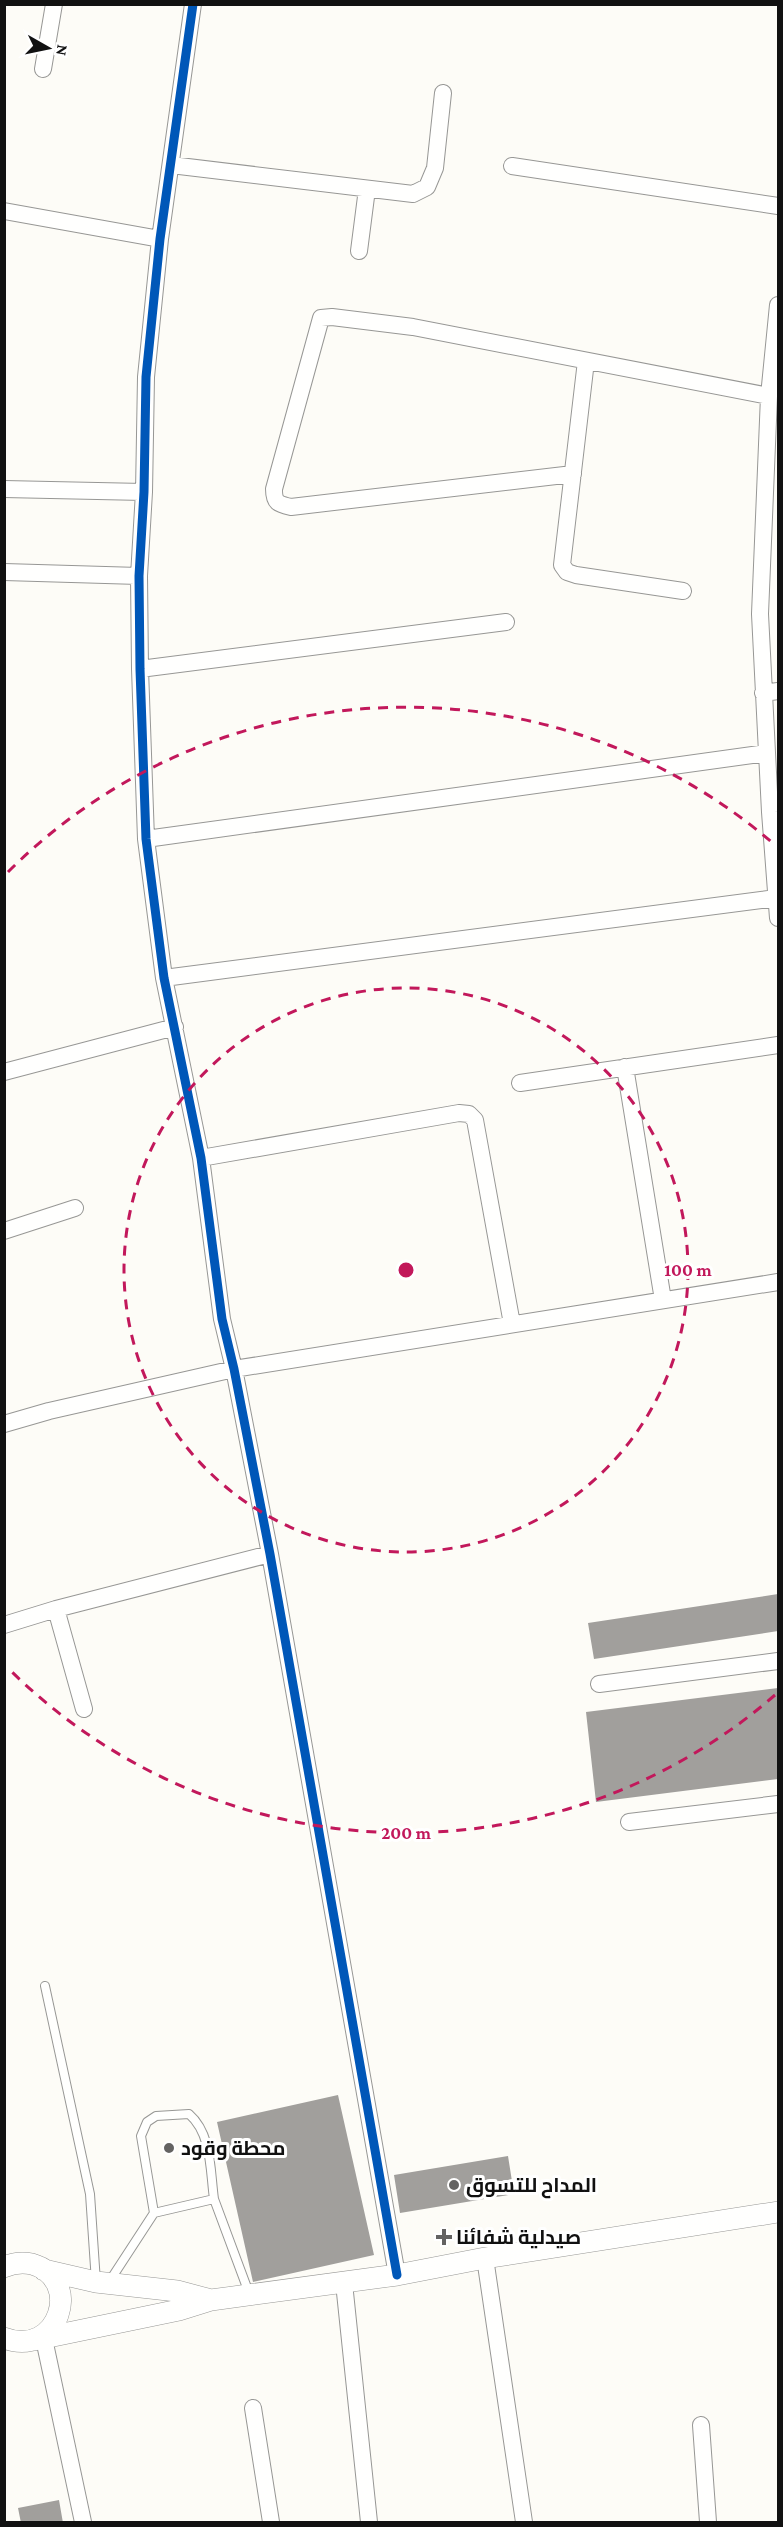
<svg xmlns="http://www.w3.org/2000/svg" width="783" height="2527" viewBox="0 0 783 2527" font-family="'Crimson Pro',Cairo,serif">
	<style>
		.building { fill: #a19f9c }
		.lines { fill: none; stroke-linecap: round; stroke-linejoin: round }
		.service-casing { stroke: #979795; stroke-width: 10 }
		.minor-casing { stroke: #979795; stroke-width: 18 }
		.tertiary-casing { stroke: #979795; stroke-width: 22 }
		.service { stroke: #fffffe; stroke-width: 8 }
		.minor { stroke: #fffffe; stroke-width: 16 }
		.tertiary { stroke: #fffffe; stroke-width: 21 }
		.cycleway-casing { stroke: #fff; stroke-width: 13 }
		.cycleway { stroke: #0057b8; stroke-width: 9 }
		.ring { fill: none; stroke: #c2185b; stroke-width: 3; stroke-dasharray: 10 8 }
		.poi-dot { fill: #646362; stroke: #fff; stroke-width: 2 }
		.labels { text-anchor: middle; stroke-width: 6; stroke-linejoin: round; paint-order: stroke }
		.poi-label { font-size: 20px; font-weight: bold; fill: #111; stroke: #fff; text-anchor: start }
		.centre { fill: #c2185b; stroke: #fff; stroke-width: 3 }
		.ring-label { font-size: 18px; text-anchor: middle; font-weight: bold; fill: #c2185b; stroke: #fff; stroke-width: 6; stroke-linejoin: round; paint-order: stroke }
	</style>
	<rect width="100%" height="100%" fill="#fdfcf7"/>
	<path class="building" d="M778,1594V1631L594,1659L588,1623Z
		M778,1688V1779L596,1802L586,1712Z
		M338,2095L374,2255L253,2282L217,2122Z
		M508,2156L514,2194L400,2213L394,2175Z
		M59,2500L63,2523H21L18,2508Z"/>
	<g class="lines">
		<defs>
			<path id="service" d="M45,1986L90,2194L96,2282
				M154,2213L141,2136L147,2122L156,2116L189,2114C212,2134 210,2170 214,2199
				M109,2282L154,2213L214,2199L249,2293"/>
			<path id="minor" d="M193,4L160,239L146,377L144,492L139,576L140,669L146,839L164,978L201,1158L222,1319L234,1369L270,1554L397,2275
				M43,69L54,4
				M171,165L413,194L427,187L435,168L443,93
				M512,166L778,206
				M4,211L160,239
				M359,251L367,189
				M778,305L769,396L760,614L770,812L778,918
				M586,361L562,565L567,572L576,575L683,591
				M573,474L291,507C278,504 274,503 274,489L321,318L332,317L413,327L769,396
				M4,489L144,492
				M4,572L139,576
				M140,669L506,622
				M763,693L778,691
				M146,839L767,753
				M164,978L776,898
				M625,1067L663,1300
				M4,1072L175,1027
				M520,1083L778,1045
				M201,1158L459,1113L469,1114L475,1120L512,1324
				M4,1231L75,1208
				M4,1424L49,1411L234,1369L778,1282
				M56,1609L84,1709
				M4,1625L56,1609L270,1554
				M599,1684L778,1661
				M629,1822L778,1804
				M485,2258L524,2522
				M344,2283L369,2522
				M44,2339L83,2522
				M253,2408L271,2522
				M701,2425L708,2522"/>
			<path id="tertiary" d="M4,2267C13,2263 22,2262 32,2264C84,2279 59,2359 4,2338
				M44,2270L96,2282L177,2291L211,2300
				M34,2340L179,2310L211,2300L397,2275L485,2258L778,2212"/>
		</defs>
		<use href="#service" class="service-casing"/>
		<use href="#minor" class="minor-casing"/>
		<use href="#tertiary" class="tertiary-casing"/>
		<use href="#service" class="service"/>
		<use href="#minor" class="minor"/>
		<use href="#tertiary" class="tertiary"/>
		<defs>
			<path id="cycleway" d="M193,4L160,239L146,377L144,492L139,576L140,669L146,839L164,978L201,1158L222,1319L234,1369L270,1554L397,2275"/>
		</defs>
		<use href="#cycleway" class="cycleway-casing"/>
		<use href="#cycleway" class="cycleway"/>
	</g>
	<g class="ring">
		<circle cx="406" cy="1270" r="282"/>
		<path d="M775 1695A563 563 0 0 1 8 1668M8 872A563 563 0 0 1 775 845"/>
	</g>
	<g class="poi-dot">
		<circle cx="169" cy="2148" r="6"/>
		<circle cx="454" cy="2185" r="6"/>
		<path d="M441 2228h6v6h6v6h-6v6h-6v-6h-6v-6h6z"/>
	</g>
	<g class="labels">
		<g class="poi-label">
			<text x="181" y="2155">محطة وقود</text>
			<text x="466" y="2192">المداح للتسوق</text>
			<text x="456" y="2244">صيدلية شفائنا</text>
		</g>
	</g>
	<circle cx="406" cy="1270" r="9" class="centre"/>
	<g class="ring-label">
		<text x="688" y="1276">100 m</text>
		<text x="406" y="1839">200 m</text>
	</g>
	<rect width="783" height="2527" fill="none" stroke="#111111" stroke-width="12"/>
	<g transform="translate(48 48) rotate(99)" stroke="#ffffff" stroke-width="4.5" paint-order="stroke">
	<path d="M0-4.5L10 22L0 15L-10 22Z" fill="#111111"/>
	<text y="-9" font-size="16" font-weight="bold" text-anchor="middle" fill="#111111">N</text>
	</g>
</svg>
